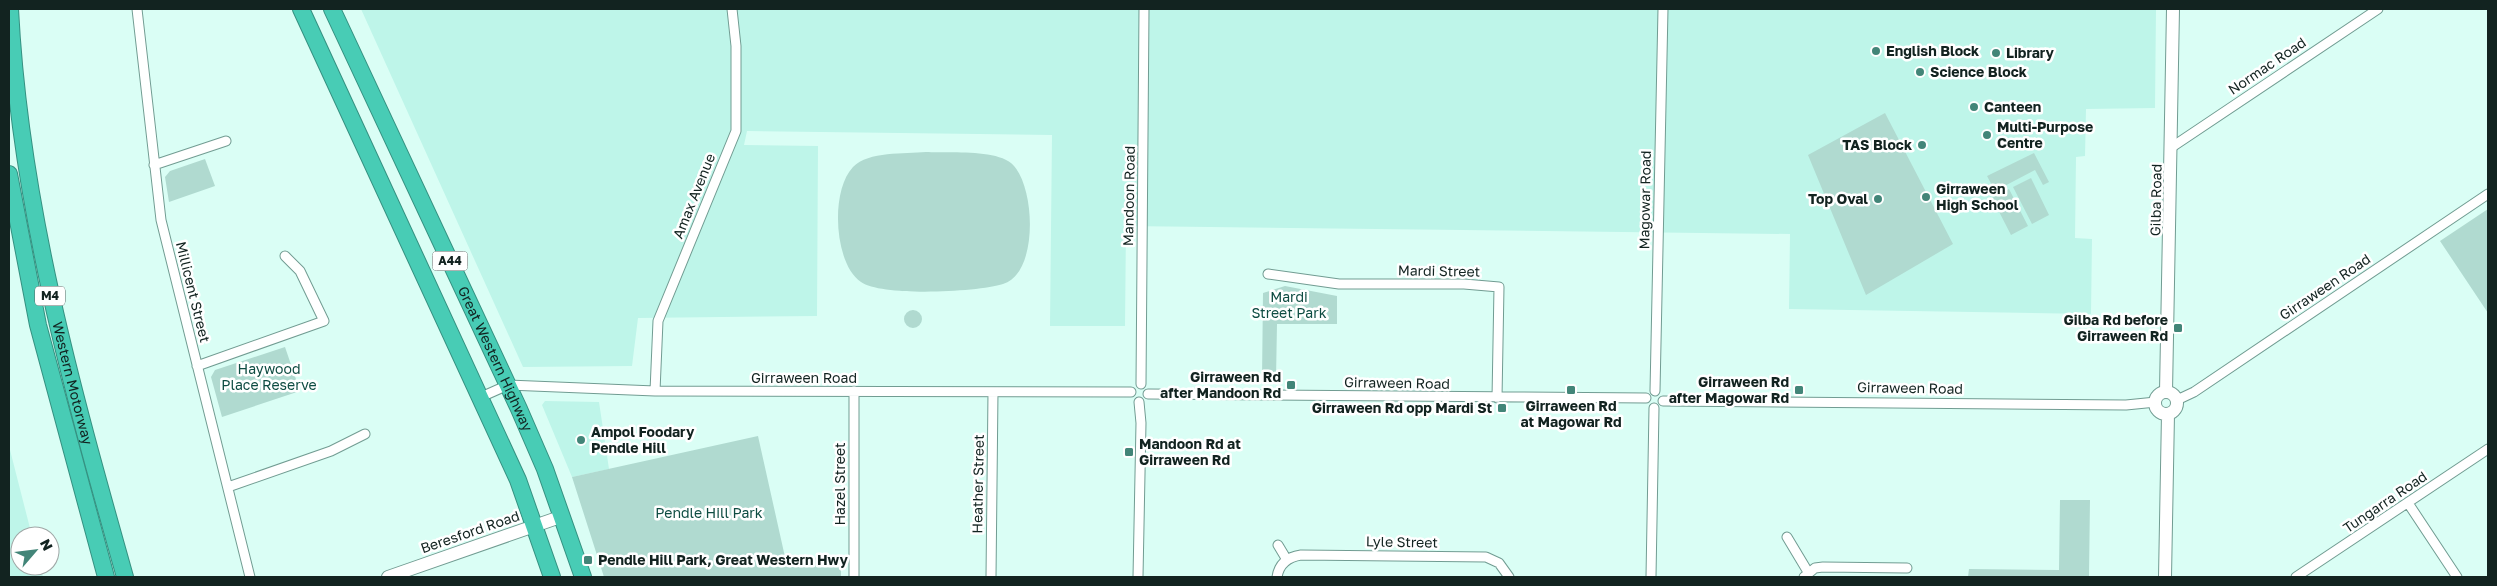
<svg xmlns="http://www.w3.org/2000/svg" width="2497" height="586" viewBox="0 0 2497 586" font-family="'Golos Text',sans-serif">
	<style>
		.built { fill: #bef5e9 }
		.green { fill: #b0dad0 }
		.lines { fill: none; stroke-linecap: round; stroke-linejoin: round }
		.street-casing { stroke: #719c92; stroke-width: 11 }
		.secondary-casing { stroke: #719c92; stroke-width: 14 }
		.highway-casing { stroke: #359181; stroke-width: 18 }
		.street { stroke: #fff; stroke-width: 9 }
		.secondary { stroke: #fff; stroke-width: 12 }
		.highway { stroke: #48ccb5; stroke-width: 16 }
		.poi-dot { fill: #428578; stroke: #fff; stroke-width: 2 }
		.labels { text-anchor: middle; stroke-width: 5; stroke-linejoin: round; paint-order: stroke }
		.shield { fill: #fff; stroke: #596563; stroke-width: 1 }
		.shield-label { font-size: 12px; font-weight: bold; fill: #122320 }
		.poi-label { font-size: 14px; font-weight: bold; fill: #122320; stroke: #fff; text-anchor: start }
		.street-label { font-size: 14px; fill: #122320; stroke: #fff }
		.park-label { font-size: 14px; fill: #0e4c42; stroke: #fff }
	</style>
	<rect width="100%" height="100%" fill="#dafef5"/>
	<path class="built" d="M361,9H2156L2155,108L2086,109L2085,156L2076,157L2075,238L2092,239L2091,314L1789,309L1790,234L1126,226L1125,326H1050L1052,135L747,131L744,145L818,146L817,316L638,318L632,366L523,367Z
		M545,401L599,402L609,469L572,477L542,405Z
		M9,446L32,536H20V566H40L43,577H9Z"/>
	<path class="green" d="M1885,113L1953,244L1866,295L1808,155Z
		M926,152C947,153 994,149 1011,163C1036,184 1039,274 1003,284C978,292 882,297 861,282C834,264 830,191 853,167C869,151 904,154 926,152Z
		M2034,153L2049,182L2043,185L2035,170L1995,191L1987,176Z
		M205,159L215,186L169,202L165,177L170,171Z
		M2031,178L2049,215L2032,224L2013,187Z
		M2009,189L2028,226L2011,235L1992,198Z
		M2488,209V313L2440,241Z
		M1285,286L1337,296V324H1277L1276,379H1262L1263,293Z
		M904 319a9 9 0 1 1 18 0a9 9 0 1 1-18 0Z
		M285,347L300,391L222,417L211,377L215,370Z
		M758,436L785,557L841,558V577H604L572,477Z
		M2060,500H2090L2089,577H1968L1969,569L2059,570Z"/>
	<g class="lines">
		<defs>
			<path id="street" d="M137,9L161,220L250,577
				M2172,147L2378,9
				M154,165L226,141
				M1268,274L1339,284H1464L1499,287L1497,398
				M197,366L324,321L300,271L285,256
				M1141,384L1144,9
				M655,391L658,321L736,131V46L732,9
				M1655,391L1663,9
				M1148,394L1646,398
				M481,397L508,385L655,391L1131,392
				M2177,400L2194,392L2488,194
				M1663,401L2126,405L2156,402
				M228,487L331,451L365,434
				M2408,503L2457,577
				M1787,537L1808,572
				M1278,545L1287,560
				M854,577V391
				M991,577L993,392
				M1138,577L1141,423L1139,402
				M1277,577C1279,564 1288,557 1301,555L1486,557L1499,563L1509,577
				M1651,577L1654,408
				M1804,577L1815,568L1823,567L1907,568
				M2296,577L2488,449"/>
			<path id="secondary" d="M2166,392L2173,9
				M2155 403a11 11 0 1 1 22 0a11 11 0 1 1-22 0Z
				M388,577L563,516
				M2165,577L2168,414"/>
			<g id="highway">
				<path id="s1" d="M10,9C20,205 72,389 125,577"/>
				<path d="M301,9L518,480L552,577"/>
				<path id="s2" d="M332,9L519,409L545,469L583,577"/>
				<path d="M9,174L38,325L106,577"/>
			</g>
		</defs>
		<use href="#street" class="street-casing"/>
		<use href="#secondary" class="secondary-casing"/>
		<use href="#highway" class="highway-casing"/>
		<use href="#street" class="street"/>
		<use href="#secondary" class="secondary"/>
		<use href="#highway" class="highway"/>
	</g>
	<g class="poi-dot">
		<circle cx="1876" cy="51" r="5"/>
		<circle cx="1996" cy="53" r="5"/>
		<circle cx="1920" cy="72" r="5"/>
		<circle cx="1974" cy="107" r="5"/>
		<circle cx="1987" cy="135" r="5"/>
		<circle cx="1922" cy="145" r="5"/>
		<circle cx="1926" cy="197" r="5"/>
		<circle cx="1878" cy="199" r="5"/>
		<rect x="2173" y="323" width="10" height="10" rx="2.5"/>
		<rect x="1286" y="380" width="10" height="10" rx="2.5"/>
		<rect x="1566" y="385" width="10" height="10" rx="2.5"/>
		<rect x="1794" y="385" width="10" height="10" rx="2.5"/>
		<rect x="1497" y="403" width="10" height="10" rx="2.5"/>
		<circle cx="581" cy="440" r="5"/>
		<rect x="1124" y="447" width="10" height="10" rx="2.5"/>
		<rect x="583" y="555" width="10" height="10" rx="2.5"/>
	</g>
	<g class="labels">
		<g class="shield">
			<rect x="432.5" y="251.5" width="35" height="19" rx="4"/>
			<rect x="35" y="286.5" width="30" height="19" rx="4"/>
		</g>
		<g class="shield-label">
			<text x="450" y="265">A44</text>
			<text x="50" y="300">M4</text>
		</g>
		<g class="poi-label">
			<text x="1886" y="56">English Block</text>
			<text x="2006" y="58">Library</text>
			<text x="1930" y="77">Science Block</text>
			<text x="1984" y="112">Canteen</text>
			<text x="1997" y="132">Multi-Purpose<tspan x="1997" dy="16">Centre</tspan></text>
			<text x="1912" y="150" text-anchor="end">TAS Block</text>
			<text x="1936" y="194">Girraween<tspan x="1936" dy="16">High School</tspan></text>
			<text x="1868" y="204" text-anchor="end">Top Oval</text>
			<text x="2168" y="325" text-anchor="end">Gilba Rd before<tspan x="2168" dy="16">Girraween Rd</tspan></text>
			<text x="1281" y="382" text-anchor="end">Girraween Rd<tspan x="1281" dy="16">after Mandoon Rd</tspan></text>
			<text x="1789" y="387" text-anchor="end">Girraween Rd<tspan x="1789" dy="16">after Magowar Rd</tspan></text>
			<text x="1571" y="411" text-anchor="middle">Girraween Rd<tspan x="1571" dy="16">at Magowar Rd</tspan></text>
			<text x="1492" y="413" text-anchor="end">Girraween Rd opp Mardi St</text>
			<text x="591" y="437">Ampol Foodary<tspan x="591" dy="16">Pendle Hill</tspan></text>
			<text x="1139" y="449">Mandoon Rd at<tspan x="1139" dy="16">Girraween Rd</tspan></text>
			<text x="598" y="565">Pendle Hill Park, Great Western Hwy</text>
		</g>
		<g class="street-label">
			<text transform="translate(2267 66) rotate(-34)" y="5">Normac Road</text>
			<text transform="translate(694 196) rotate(-68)" y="5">Amax Avenue</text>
			<text transform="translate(1129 196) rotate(-89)" y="5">Mandoon Road</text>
			<text transform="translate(1645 200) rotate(-89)" y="5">Magowar Road</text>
			<text transform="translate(2156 200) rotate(-89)" y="5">Gilba Road</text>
			<text transform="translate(1439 271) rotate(1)" y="5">Mardi Street</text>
			<text transform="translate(2325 287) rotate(-34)" y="5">Girraween Road</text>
			<text transform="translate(193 292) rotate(76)" y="5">Millicent Street</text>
			<text dy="5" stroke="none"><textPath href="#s2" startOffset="386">Great Western Highway</textPath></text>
			<text x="804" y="383">Girraween Road</text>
			<text transform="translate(1397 383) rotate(1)" y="5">Girraween Road</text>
			<text dy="5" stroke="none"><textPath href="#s1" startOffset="380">Western Motorway</textPath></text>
			<text transform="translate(1910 388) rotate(1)" y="5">Girraween Road</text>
			<text transform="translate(840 484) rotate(-90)" y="5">Hazel Street</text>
			<text transform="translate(978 484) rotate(-89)" y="5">Heather Street</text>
			<text transform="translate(2385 502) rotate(-34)" y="5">Tungarra Road</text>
			<text transform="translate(470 532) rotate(-19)" y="5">Beresford Road</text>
			<text transform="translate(1402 542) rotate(1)" y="5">Lyle Street</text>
		</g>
		<g class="park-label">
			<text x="1289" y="302">Mardi<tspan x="1289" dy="16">Street Park</tspan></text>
			<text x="269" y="374">Haywood<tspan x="269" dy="16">Place Reserve</tspan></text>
			<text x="709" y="518">Pendle Hill Park</text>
		</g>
	</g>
	<rect width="2497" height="586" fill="none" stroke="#122320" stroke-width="20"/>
	<g transform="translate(35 551) rotate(62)"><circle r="24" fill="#ffffff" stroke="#a0a7a6"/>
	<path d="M0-4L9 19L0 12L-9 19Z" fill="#428578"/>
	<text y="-8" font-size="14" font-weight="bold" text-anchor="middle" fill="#122320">N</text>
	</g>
</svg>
